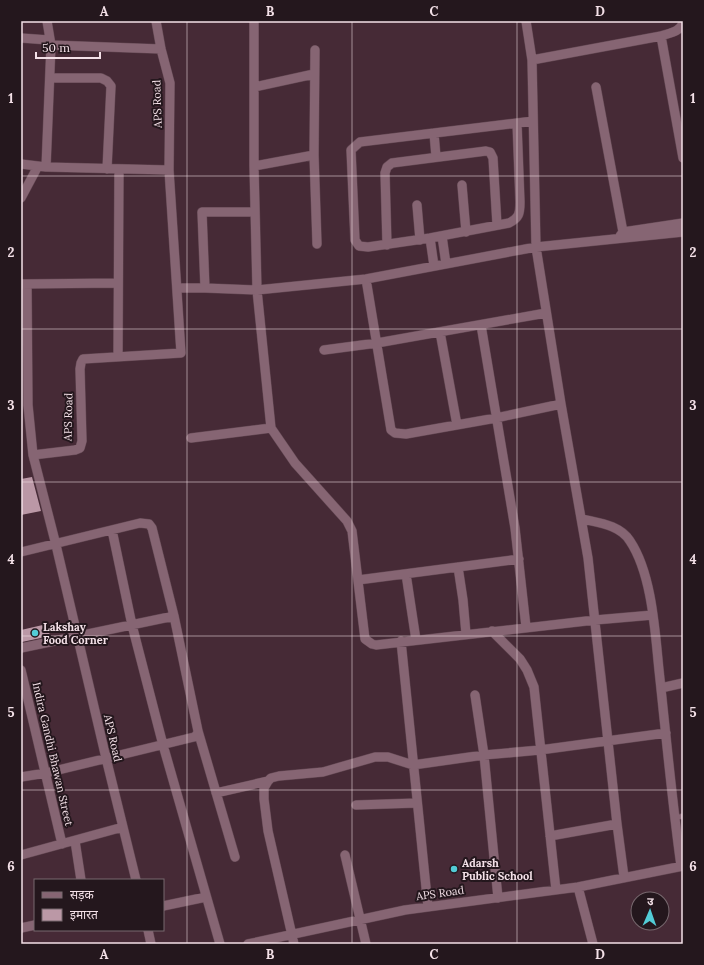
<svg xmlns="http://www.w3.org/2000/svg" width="704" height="965" viewBox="0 0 704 965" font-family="Lora,'Noto Sans Devanagari',serif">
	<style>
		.building { fill: #bb98a6 }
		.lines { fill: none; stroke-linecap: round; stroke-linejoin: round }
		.lane-casing { stroke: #624752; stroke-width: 6 }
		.street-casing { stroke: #624752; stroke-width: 10 }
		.lane { stroke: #866573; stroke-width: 4.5 }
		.street { stroke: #866573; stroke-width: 9 }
		.grid { fill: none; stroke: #f4e1e8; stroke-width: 1; stroke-opacity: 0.55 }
		.poi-dot { fill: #52ccd6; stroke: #24171d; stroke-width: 1.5 }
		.labels { text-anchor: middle; stroke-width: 4; stroke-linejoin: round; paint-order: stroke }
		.street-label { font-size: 11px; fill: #f4e1e8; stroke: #24171d }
		.poi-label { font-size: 11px; font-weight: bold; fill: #f4e1e8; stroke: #24171d; text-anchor: start }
		.neatline { fill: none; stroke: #f4e1e8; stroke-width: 1.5 }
		.grid-label { font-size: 13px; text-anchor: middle; font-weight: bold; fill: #f4e1e8 }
	</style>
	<rect width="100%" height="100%" fill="#462a36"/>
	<path class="building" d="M32,477L41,511L21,515V479Z
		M47,624L50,636L22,642L21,630Z"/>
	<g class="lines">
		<defs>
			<path id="lane" d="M674,818L683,816"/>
			<path id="street" d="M526,21L532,60L536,247L561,404L588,558L617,824L550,836
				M661,36L683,158
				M21,38L49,40
				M51,45L161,49
				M315,50L314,155L317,244
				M532,60L661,36C669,33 680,32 683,23
				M50,78H101L107,81L111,86L107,169
				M254,87L314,74
				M596,87L623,232
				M517,123L520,202C520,214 519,218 509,223L430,238L368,247L359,246L355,240L351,150L360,142L517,123L533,121
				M434,133L436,157
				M21,164L46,167L169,170
				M254,166L314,155
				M46,167L51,45L47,21
				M462,185L466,232
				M21,198L38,166
				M417,205L420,240
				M442,236L446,264
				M620,236L623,232L683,223
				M430,238L434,266
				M387,245L385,173L387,167L392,163L486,151L490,152L493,158L497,225
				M366,279L391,430L395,433L406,434L496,418L561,404
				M22,284L118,283
				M27,284L28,405L33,455
				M177,288H205L202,212H255
				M205,288L257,290L366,279L536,247L683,232
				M481,325L515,528L526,627
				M440,332L457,425
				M324,350L377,343L546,313
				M118,357L119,170
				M271,428L295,463L347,521L352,531L365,639L372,644L376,645L595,620L653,615
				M191,438L271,428L257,290L254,166V21
				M582,519C599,523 620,525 630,541C652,574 655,631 659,670C666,735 672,801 681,866
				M112,530L132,625L163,745L220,944
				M21,552L140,523L149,524L152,528L174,616L198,731L197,735L194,737L46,773L21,777
				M458,567L463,600L466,634
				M406,574L416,640
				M358,580L519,559
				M492,631L520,659L527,670L534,687L556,890
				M401,641L428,907
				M21,648L174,616
				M21,670L62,844
				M661,688L683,683
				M475,695L484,755L498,898
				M198,731L235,857
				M216,793L268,781
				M356,805L417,803
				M617,824L624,877
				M75,841L81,880
				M21,855L123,827
				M345,855L366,944
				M136,880L106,758L56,545L33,455L75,450L80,448L82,441L80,369L81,363L83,359L181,353L169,170L170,83L161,49L156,21
				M578,887L593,944
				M163,906L206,897
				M21,928L35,925
				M148,930L151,944
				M248,944L405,910L578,887L683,866
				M294,944L268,831L264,799V788L268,781L271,778L279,776L323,772L375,757H388L413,765L484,755L540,750L666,733"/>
		</defs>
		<use href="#lane" class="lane-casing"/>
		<use href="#street" class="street-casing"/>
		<use href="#lane" class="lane"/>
		<use href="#street" class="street"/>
	</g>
	<path class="grid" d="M187,21V944M352,21V944M517,21V944M21,176H683M21,329H683M21,482H683M21,636H683M21,790H683"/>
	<g class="poi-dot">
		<circle cx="35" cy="633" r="4"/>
		<circle cx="454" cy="869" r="4"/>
	</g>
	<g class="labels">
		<g class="street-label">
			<text transform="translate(157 104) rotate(-92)" y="4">APS Road</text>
			<text transform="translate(68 417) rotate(-89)" y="4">APS Road</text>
			<text transform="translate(113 738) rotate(77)" y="4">APS Road</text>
			<text transform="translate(53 754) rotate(77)" y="4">Indira Gandhi Bhawan Street</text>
			<text transform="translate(440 893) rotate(-8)" y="4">APS Road</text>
		</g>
		<g class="poi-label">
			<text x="43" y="631">Lakshay<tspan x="43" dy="13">Food Corner</tspan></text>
			<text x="462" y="867">Adarsh<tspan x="462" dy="13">Public School</tspan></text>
		</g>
	</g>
	<rect width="704" height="965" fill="none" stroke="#24171d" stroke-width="44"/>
	<rect x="34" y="879" width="130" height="52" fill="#24171d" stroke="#77686e"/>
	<rect x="42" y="892" width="20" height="6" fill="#866573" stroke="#77686e"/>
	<text x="70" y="899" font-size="12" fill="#f4e1e8">सड़क</text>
	<rect x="42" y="909" width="20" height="12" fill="#bb98a6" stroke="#77686e"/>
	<text x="70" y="919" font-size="12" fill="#f4e1e8">इमारत</text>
	<g transform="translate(650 911) rotate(2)"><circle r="19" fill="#24171d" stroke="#77686e"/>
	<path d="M0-3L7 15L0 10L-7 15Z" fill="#52ccd6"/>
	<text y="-6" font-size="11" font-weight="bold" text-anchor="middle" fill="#f4e1e8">उ</text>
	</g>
	<path d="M36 52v6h64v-6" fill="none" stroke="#f4e1e8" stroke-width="2"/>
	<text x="42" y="52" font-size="12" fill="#f4e1e8" stroke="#24171d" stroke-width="3" paint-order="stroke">50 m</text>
	<rect x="22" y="22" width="660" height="921" class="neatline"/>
	<g class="grid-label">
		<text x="104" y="16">A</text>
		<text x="270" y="16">B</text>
		<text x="434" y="16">C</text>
		<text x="600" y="16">D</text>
		<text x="11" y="103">1</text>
		<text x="693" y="103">1</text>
		<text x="11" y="257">2</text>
		<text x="693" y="257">2</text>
		<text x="11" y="410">3</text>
		<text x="693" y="410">3</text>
		<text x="11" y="564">4</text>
		<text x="693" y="564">4</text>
		<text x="11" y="717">5</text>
		<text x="693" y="717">5</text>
		<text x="11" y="871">6</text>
		<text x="693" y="871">6</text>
		<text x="104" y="959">A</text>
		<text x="270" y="959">B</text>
		<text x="434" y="959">C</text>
		<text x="600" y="959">D</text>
	</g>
</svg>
